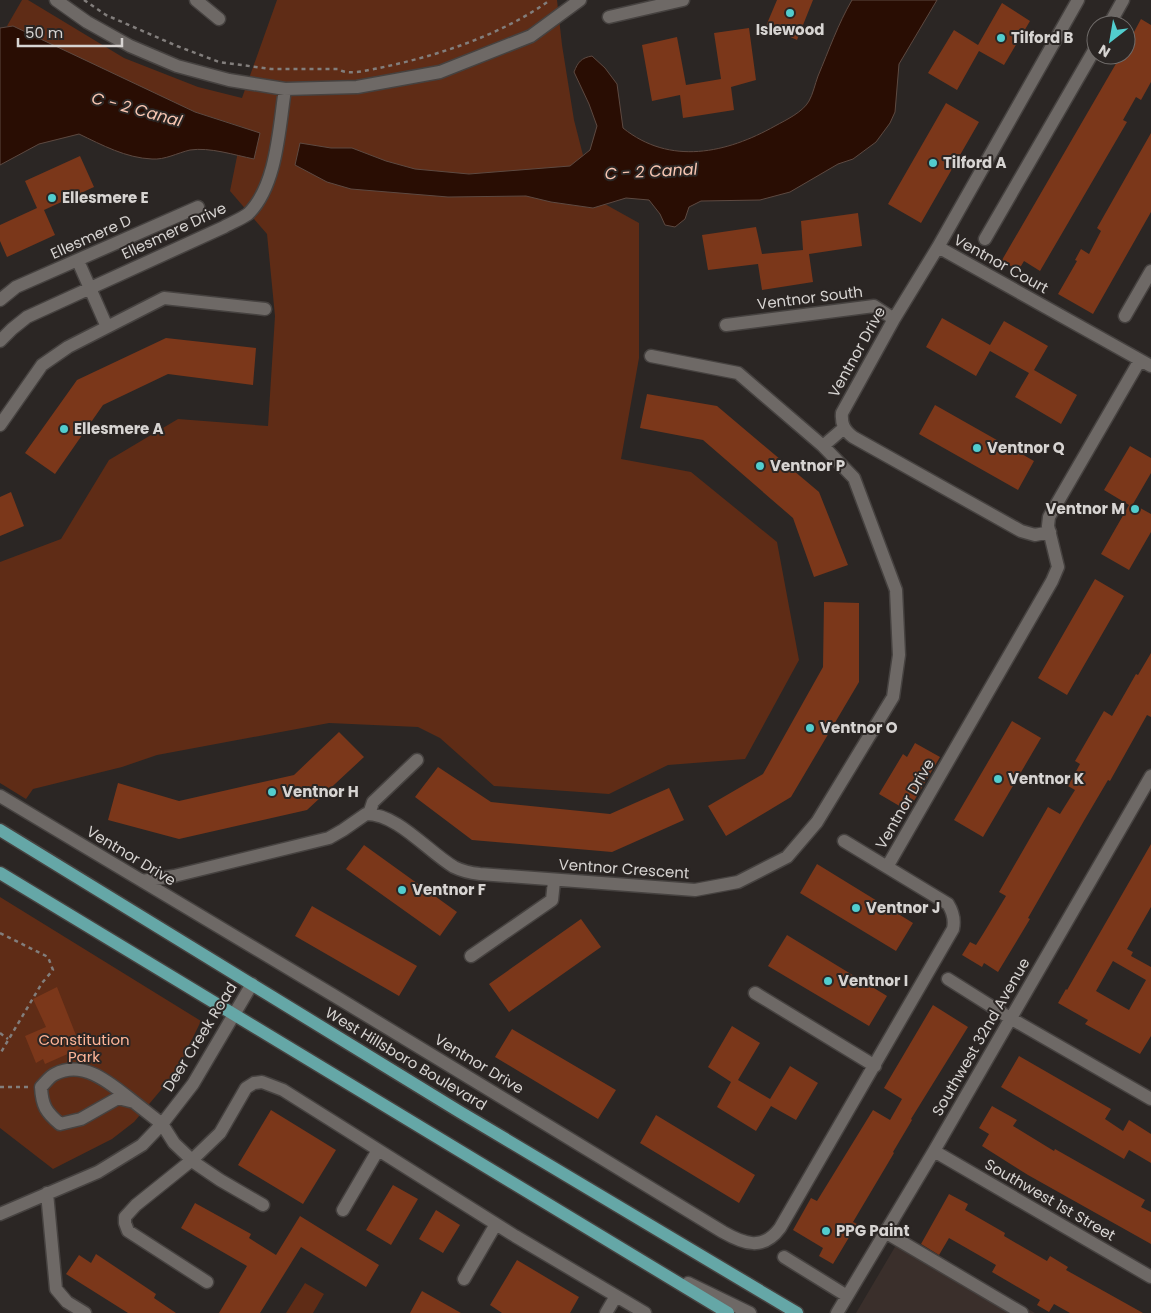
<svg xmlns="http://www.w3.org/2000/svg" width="1151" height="1313" viewBox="0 0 1151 1313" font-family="Poppins,sans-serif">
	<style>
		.built { fill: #3a2f2b }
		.green { fill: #5f2c16 }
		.water { fill: #290d03; stroke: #5d4941 }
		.building { fill: #7b371a; fill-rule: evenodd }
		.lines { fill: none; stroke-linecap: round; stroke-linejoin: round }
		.minor-casing { stroke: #464240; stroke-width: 15 }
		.major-casing { stroke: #464240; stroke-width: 15 }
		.path { stroke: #827e7c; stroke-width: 2.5; stroke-dasharray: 4 4; stroke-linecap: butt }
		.minor { stroke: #6e6966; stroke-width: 12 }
		.major { stroke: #65a7a7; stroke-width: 12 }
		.poi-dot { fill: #52cdce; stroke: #2b2624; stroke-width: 2 }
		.labels { text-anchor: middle; stroke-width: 4; stroke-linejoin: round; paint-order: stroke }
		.poi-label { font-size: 15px; font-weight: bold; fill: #d7d4d2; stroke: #2b2624; text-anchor: start }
		.street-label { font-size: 15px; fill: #d7d4d2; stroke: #2b2624 }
		.park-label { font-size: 15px; fill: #feb497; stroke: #2b2624 }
		.water-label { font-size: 16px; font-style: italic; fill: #f8c6b2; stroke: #2b2624 }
	</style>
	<rect width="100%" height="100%" fill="#2b2624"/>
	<path class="built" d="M902,1235L1035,1313H856Z"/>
	<path class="green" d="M22,0H28L124,58L198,87L242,98L277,0H557L562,45L574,120L594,198L639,223V358L621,459L691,472L777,542L799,660L745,759L668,765L609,794L494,786L440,738L418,727L329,723L157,755L122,767L33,789L26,799L0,783V562L61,539L109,460L178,419L268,426L275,316L267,234L230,191L243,127L195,112L7,26Z
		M0,897L201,1021L176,1072L134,1122L112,1139L53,1169L0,1128Z
		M305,1283L324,1294L313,1313H286Z"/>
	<path class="water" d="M852,0H937L899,64L895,112L890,123L876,142L853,159L838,164L790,192L760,200L701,201L689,207L685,219L675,227L665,225L660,214L649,200L626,198L593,208L551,202L526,196L448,197L351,189L327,182L295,165L300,143L331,148H352L386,161L415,169L469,174L570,166L590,150L597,126L589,104L574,72C578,62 581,58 592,56L605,68L617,84L623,128C670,166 727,153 775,126C786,120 803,112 809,101C813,94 815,84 818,76C829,50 838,24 852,0Z
		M13,26L195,112L260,133L254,159C234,155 210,147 190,150C177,153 165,160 152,159C126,158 102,145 79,134L39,144L0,165V28Z"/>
	<path class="building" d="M777,0H813L797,40L766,26Z
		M1002,3L1030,21L1004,65L979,51L957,90L928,73L954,30L978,45Z
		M1141,19L1151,25V82L1141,100L1136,97L1123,120L1127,122L1040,271L1024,261L1018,271L1002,260L1121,55H1126V47Z
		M749,28L756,80L731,87L734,110L683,118L680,95L652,101L642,45L677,37L686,85L721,79L714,33Z
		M946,103L979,122L921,223L888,204Z
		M1151,133V212L1093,314L1058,294L1077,261L1075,260L1081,249L1089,254L1101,231L1097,228Z
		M80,156L94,187L44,210L55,235L7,257L0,241V225L37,208L25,181Z
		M858,213L862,246L809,254L813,282L762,290L758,264L708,270L702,235L756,227L762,254L803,250L801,221Z
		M942,318L990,345L1004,321L1048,346L1034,370L1077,395L1061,424L1015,397L1029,373L990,351L976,376L926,347Z
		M166,338L256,348L253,385L168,374L103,405L55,474L25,453L77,380Z
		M647,394L717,406L819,492L848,565L814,577L793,518L703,440L640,428Z
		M935,405L1034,461L1018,490L919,434Z
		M1130,446L1151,458V473L1133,504L1151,514V532L1129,570L1101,554L1129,505L1104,490Z
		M11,492L24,526L0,536V497Z
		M1095,579L1124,596L1067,695L1038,678Z
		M824,602L859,603V682L791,797L726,836L708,806L763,774L823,667Z
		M1151,653V717L1147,715L1110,781L1108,780L1085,819L1028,918L1030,919L998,972L984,963L982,967L962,955L970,942L976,945L983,934L1006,896L999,892L1048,807L1060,814L1075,790L1068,786L1080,764L1075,761L1104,711L1112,716L1136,674L1138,675Z
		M1012,721L1041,738L983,837L954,820Z
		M339,732L364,757L307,810L179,839L108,820L118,783L179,801L294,775Z
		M915,743L940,757L908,811L879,794L903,754L907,757Z
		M438,767L491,802L610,814L669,788L684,820L612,852L472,840L415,797Z
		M1151,844V907L1127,949L1133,952L1131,956L1151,967V1036L1140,1054L1085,1024L1088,1020L1058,1003L1066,989L1067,990ZM1113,961L1146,980L1129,1010L1096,991Z
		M364,845L457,912L440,936L346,869Z
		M817,864L913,923L896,951L800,893Z
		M312,906L417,966L399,996L295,936Z
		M581,919L601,947L509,1012L489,984Z
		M787,935L887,996L869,1026L768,966Z
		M57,987L81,1048L45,1064L43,1059L36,1063L25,1036L46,1027L33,999Z
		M933,1005L968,1027L911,1119L912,1120L893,1152L894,1153L853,1222L857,1224L833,1264L819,1256L823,1248L793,1230L811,1198L817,1201L873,1110L890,1120L902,1099L884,1088Z
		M732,1026L760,1043L738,1080L770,1099L790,1066L818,1083L796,1120L771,1106L756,1131L717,1107L731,1082L708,1067Z
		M512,1029L616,1090L598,1119L495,1057Z
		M1019,1056L1111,1109L1105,1119L1123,1131L1129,1120L1151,1134V1163L1129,1150L1124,1159L1001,1087Z
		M992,1106L1017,1120L1013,1126L1054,1151L1055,1149L1145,1200L1141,1207L1151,1212V1244L1028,1175L982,1146L989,1134L979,1128Z
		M271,1110L336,1150L303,1204L238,1165Z
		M656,1115L755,1175L739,1203L640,1143Z
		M393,1185L418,1199L391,1245L366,1230Z
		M949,1194L968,1204L965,1210L1005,1233L1004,1236L1047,1261L1050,1256L1068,1267L1066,1270L1143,1313H1070L1054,1304L1049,1312L1037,1305L1040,1300L992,1272L996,1265L949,1238L939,1255L921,1244Z
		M195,1203L251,1234L249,1238L276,1255L300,1216L379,1265L366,1287L301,1247L260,1313H219L247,1266L181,1228Z
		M436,1210L460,1225L443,1253L419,1239Z
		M96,1254L156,1294L154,1298L176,1313H128L66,1274L79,1255L91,1263Z
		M517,1260L579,1297L570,1313H502L490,1305Z
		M422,1291L461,1313H410Z"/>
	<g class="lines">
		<defs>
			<path id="minor" d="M56,0L87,22L130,46L177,66L229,80L285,89L357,87L440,72L531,36L580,0
				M196,0L219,19
				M1078,0L938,247L1151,366
				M609,17L683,0
				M1109,25L1123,0
				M985,239L1096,47
				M938,247L894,319L842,413C841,424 844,430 853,437L1021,531L1035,535L1050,532
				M78,261L107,327
				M0,300L16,287L198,207
				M1125,316L1151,271
				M726,325L874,306L894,319
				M0,341L12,329L27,317L224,227C231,223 241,219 248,214C277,186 279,128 285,89
				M651,356L738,373L823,446
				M0,425L42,365L68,347L164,298L265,309
				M0,796L333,995L723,1232C744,1244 763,1251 780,1228L953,929C955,920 953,912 948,904L844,841
				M369,814L373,802L417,760
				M887,867L1052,581L1058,567L1048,526L1049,517L1140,360
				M142,881L174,876L329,838L343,830L366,814C398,814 427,851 454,867C462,871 471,873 480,874L695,890L738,882L787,857L817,822L893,697L899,655L896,590L854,478L823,446L844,428
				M471,956L552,900L554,881
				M948,979L1010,1018L1151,1099
				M755,993L875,1066
				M134,1102C112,1085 85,1059 55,1074C50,1076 45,1083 41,1087C42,1106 46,1112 60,1124L81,1119L118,1098L134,1102L162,1124L174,1143L195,1163L220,1180L263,1205
				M934,1151L1151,1277
				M47,1193L56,1289L67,1302L85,1313
				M343,1210L378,1150
				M0,1214L98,1172L142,1145L162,1124L193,1084L252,984
				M885,1232L1022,1313
				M784,1257L847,1296
				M464,1279L496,1224
				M207,1282L128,1231L125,1223V1217L136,1205L192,1160L220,1133L246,1088L254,1083L262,1082L283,1090L515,1236L645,1313
				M688,1283L750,1313
				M606,1313L616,1296
				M837,1313L934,1151L1151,776"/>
			<path id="major" d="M0,830L460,1112L797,1313
				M0,873L728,1313"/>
		</defs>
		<use href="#minor" class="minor-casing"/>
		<use href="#major" class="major-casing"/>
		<path class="path" d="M84,0L106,15L177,46L219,62L271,69H338C349,76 367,70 379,68C437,56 502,35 550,0
			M0,933L48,957L53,970L42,983L0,1054
			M0,1033L8,1039
			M0,1087H28"/>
		<use href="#minor" class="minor"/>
		<use href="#major" class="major"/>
	</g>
	<g class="poi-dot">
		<circle cx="790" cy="13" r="5"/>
		<circle cx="1001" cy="38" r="5"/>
		<circle cx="933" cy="163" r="5"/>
		<circle cx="52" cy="198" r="5"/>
		<circle cx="64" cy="429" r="5"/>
		<circle cx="977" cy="448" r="5"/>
		<circle cx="760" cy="466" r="5"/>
		<circle cx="1135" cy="509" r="5"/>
		<circle cx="810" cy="728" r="5"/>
		<circle cx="998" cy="779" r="5"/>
		<circle cx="272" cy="792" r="5"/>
		<circle cx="402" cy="890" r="5"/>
		<circle cx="856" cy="908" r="5"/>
		<circle cx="828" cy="981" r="5"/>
		<circle cx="826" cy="1231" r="5"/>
	</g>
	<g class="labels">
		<g class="poi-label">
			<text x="790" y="35" text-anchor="middle">Islewood</text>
			<text x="1011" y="43">Tilford B</text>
			<text x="943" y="168">Tilford A</text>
			<text x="62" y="203">Ellesmere E</text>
			<text x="74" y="434">Ellesmere A</text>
			<text x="987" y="453">Ventnor Q</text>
			<text x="770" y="471">Ventnor P</text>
			<text x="1125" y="514" text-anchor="end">Ventnor M</text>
			<text x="820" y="733">Ventnor O</text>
			<text x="1008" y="784">Ventnor K</text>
			<text x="282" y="797">Ventnor H</text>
			<text x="412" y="895">Ventnor F</text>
			<text x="866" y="913">Ventnor J</text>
			<text x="838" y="986">Ventnor I</text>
			<text x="836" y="1236">PPG Paint</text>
		</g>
		<g class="street-label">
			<text transform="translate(174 231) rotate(-25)" y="5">Ellesmere Drive</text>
			<text transform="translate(91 237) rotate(-24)" y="5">Ellesmere D</text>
			<text transform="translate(1001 264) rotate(29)" y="5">Ventnor Court</text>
			<text transform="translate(810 298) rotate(-7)" y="5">Ventnor South</text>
			<text transform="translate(857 352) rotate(-61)" y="5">Ventnor Drive</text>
			<text transform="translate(905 804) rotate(-60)" y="5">Ventnor Drive</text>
			<text transform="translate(131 856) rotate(31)" y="5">Ventnor Drive</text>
			<text transform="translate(624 869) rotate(4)" y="5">Ventnor Crescent</text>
			<text transform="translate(200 1037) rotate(-58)" y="5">Deer Creek Road</text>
			<text transform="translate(981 1037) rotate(-60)" y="5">Southwest 32nd Avenue</text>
			<text transform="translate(406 1059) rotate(31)" y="5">West Hillsboro Boulevard</text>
			<text transform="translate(479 1064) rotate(31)" y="5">Ventnor Drive</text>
			<text transform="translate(1050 1200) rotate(30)" y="5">Southwest 1st Street</text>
		</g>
		<g class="park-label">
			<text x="84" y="1045">Constitution<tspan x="84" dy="17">Park</tspan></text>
		</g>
		<g class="water-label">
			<text transform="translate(137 109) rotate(15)" y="6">C - 2 Canal</text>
			<text transform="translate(651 171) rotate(-3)" y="6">C - 2 Canal</text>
		</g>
	</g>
	<g transform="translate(1111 40) rotate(211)"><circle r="24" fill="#2b2624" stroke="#706c6a"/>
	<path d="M0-4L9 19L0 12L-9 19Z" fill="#52cdce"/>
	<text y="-8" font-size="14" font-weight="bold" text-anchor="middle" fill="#d7d4d2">N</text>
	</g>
	<path d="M18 38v8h104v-8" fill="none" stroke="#d7d4d2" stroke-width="2.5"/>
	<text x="25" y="38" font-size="15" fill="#d7d4d2" stroke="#2b2624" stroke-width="4" paint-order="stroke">50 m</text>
</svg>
